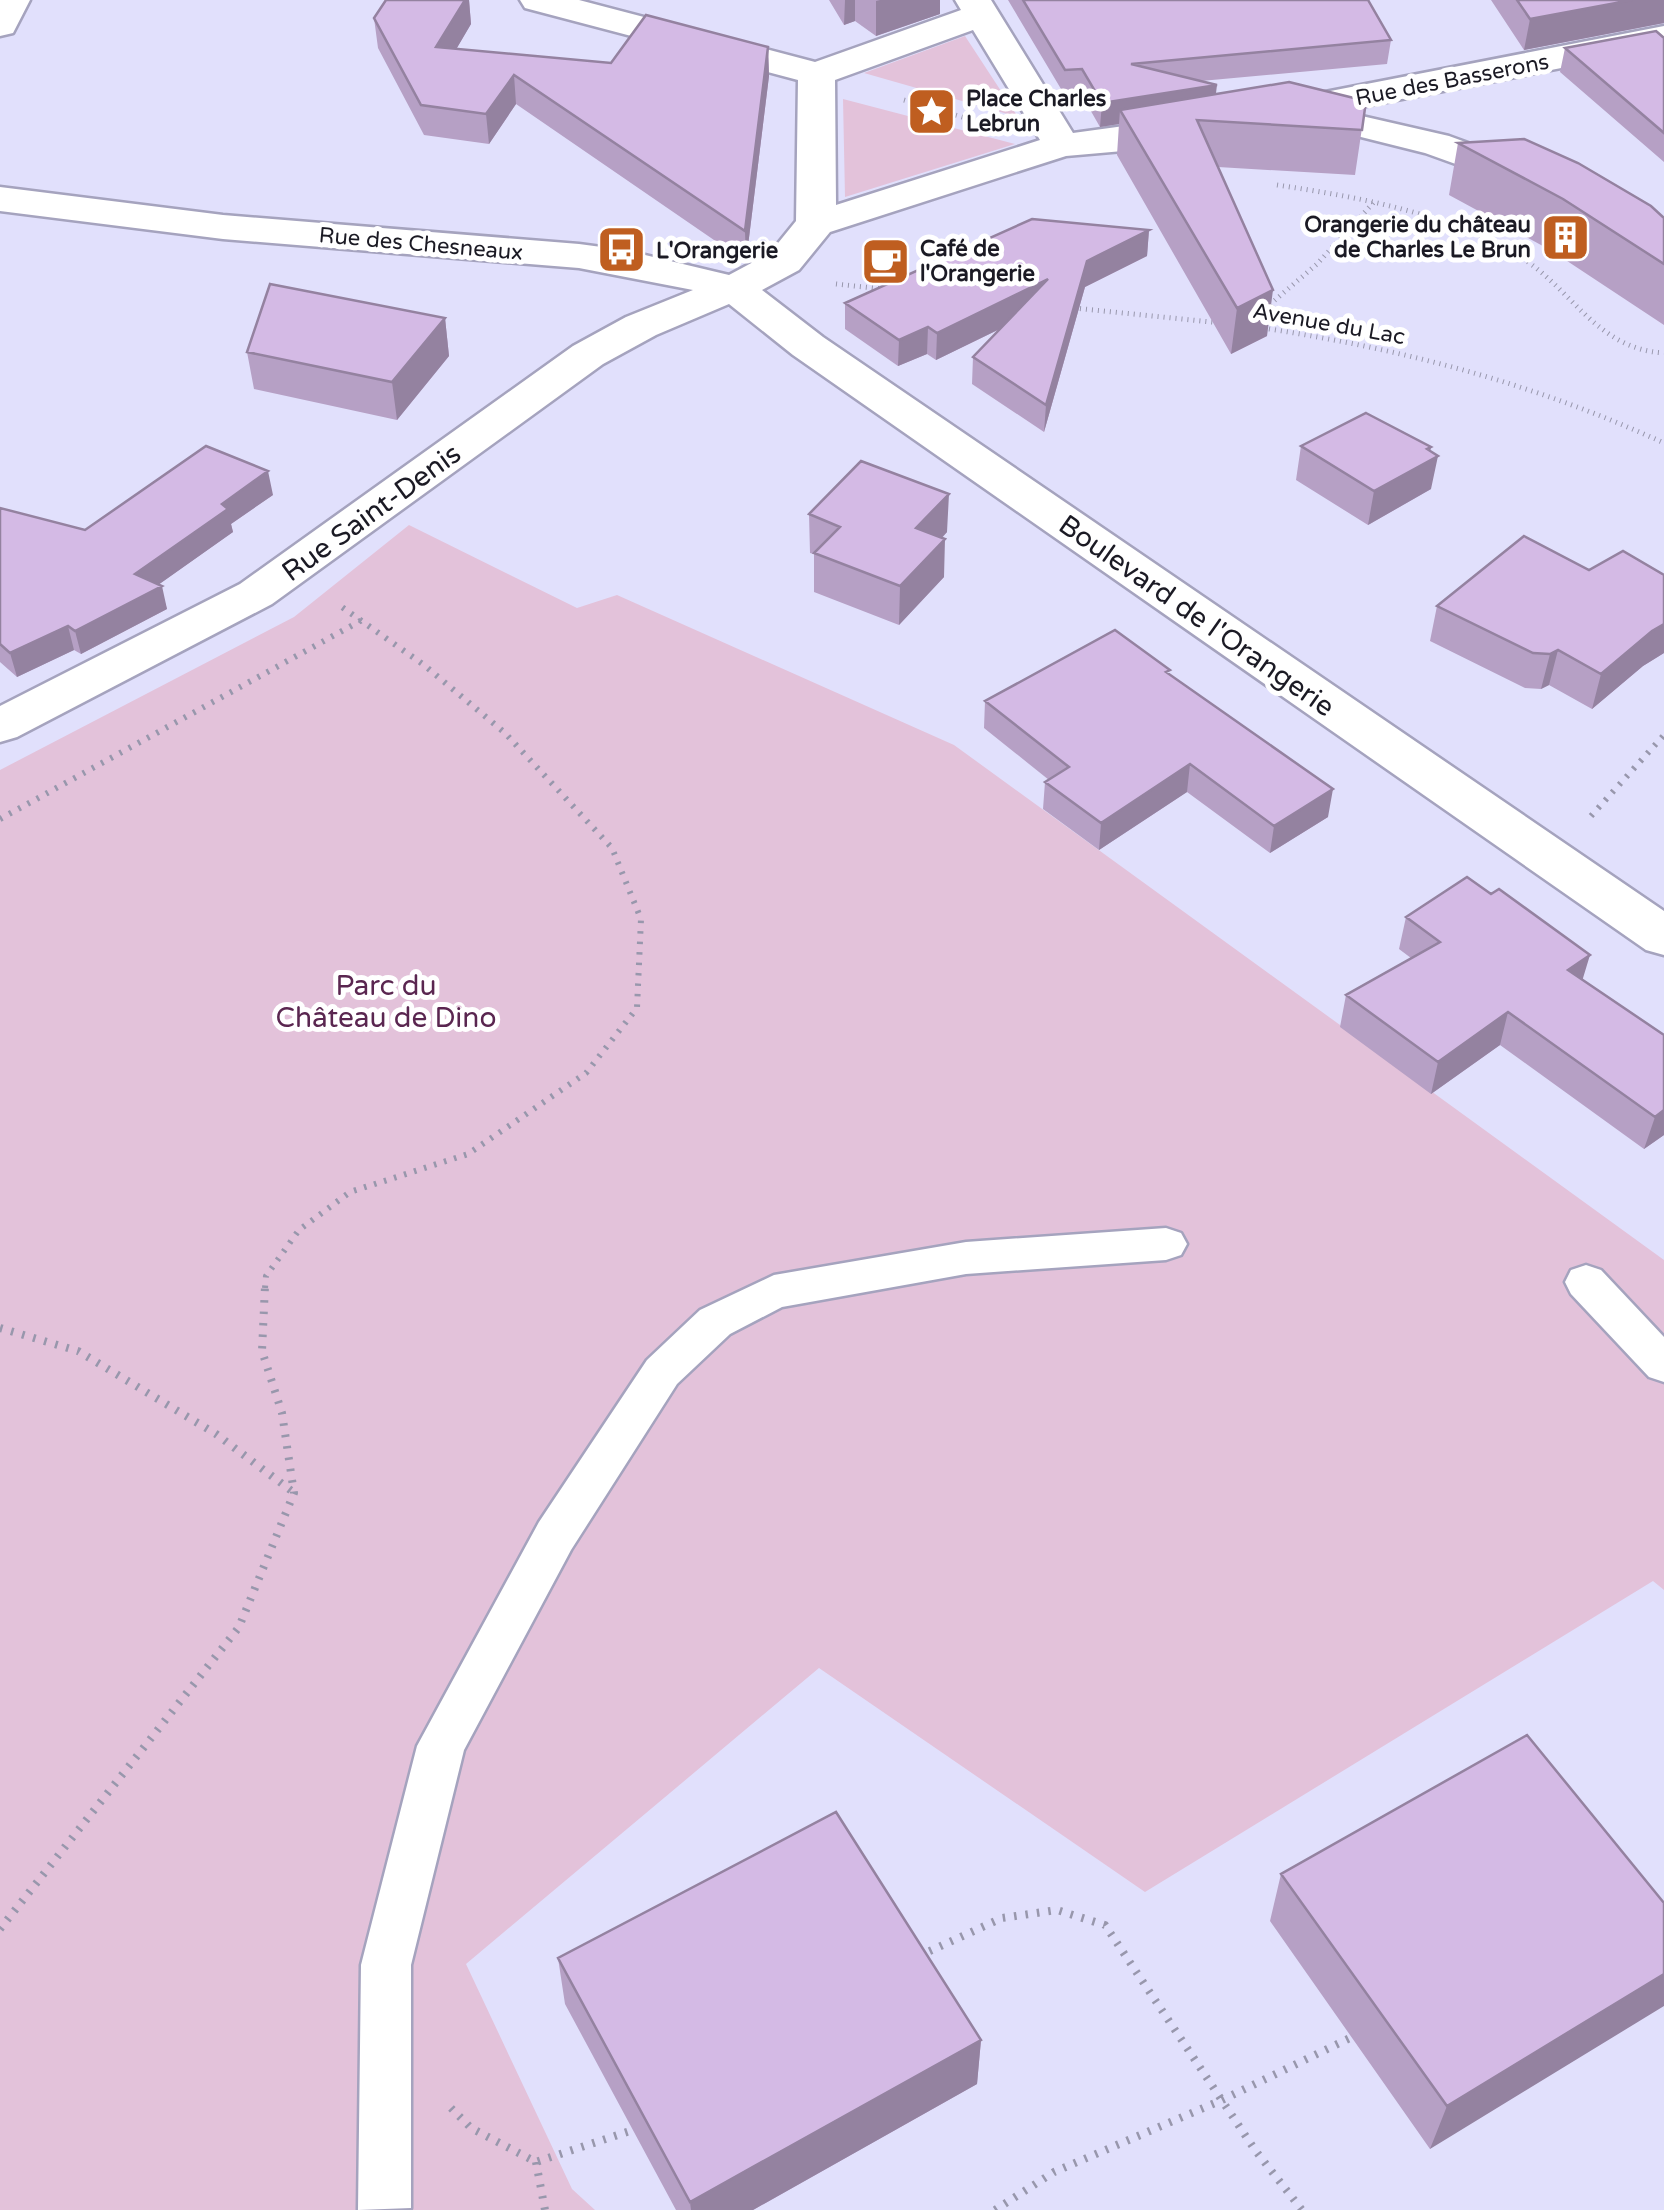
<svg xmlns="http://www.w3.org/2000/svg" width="1664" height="2210" viewBox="0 0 1664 2210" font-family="'Varela Round',sans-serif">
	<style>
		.green { fill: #e3c2da }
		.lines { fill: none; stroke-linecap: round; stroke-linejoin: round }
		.lane-casing { stroke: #a5a3be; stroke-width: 5 }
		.street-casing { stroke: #a5a3be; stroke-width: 5 }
		.path-far2 { stroke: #9897ac; stroke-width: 5; stroke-dasharray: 1 5; stroke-linecap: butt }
		.path-far1 { stroke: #9897ac; stroke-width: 6; stroke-dasharray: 2.5 8; stroke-linecap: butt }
		.path { stroke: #9897ac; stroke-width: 8; stroke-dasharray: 2.5 9; stroke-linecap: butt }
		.lane { fill: #fff; fill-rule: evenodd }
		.street { fill: #fff; fill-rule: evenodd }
		.wall { fill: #b6a0c5 }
		.shaded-wall { fill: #9482a0 }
		.building { fill: #d4bae5; stroke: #9482a0; stroke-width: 2.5 }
		.labels { text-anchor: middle; stroke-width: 10; stroke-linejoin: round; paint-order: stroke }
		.far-street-label { font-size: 22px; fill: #1b1a24; stroke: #fff }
		.far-poi-label { font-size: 22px; font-weight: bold; fill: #1b1a24; stroke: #fff; text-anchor: start }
		.street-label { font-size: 28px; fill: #1b1a24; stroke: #fff }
		.park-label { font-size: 28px; fill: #5a2650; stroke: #fff }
	</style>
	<rect width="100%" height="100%" fill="#e1e0fc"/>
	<path class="green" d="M965,36L1018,117L864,73Z
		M843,99L1015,144L845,197Z
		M409,525L577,608L617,595L954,745L1664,1260V1590L1653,1581L1145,1892L819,1668L466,1964L572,2189L595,2210H0V770L294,617Z"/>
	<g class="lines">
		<defs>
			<path id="lane" d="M1166,1228L1181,1233L1187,1244L1181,1255L1166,1260L966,1274L782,1307L730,1334L677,1384L571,1550L464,1750L411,1965V2208L358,2210L361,1965L417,1746L539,1522L647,1360L700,1310L774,1275L966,1242Z
				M1586,1265L1601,1270L1664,1337V1382L1649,1377L1571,1294L1565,1282L1571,1270Z"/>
			<path id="street" d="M0,0H30L13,33L0,36Z
				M520,0H579L815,62L961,10L955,0H991L1073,133L1190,117L1203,120L1209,128L1203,136L1123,151L1066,156L830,232L799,270L762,290L823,337L1664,911V955L1646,950L793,355L729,304L656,335L603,364L272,604L17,737L0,742V706L240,584L573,346L626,317L693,290L579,268L223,239L0,211V187L223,215L579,244L624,250L729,275L770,253L796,221L798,80L525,8ZM973,30L1040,140L836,205L835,80Z
				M1664,26V48L1340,111L1449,136L1542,170L1547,178L1542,186L1528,190L1425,153L1293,120L1279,123L1266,120L1260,112L1266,104L1279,101Z"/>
		</defs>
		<use href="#lane" class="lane-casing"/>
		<use href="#street" class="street-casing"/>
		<path class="path-far2" d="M904,100L969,119
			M1277,185C1358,197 1441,212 1514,253C1571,285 1594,349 1664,353
			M836,284L883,289
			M1074,308L1221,323
			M1269,311L1274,301L1317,264L1375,201
			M1263,328C1403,349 1535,384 1664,443"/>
		<path class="path-far1" d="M1591,816L1664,735
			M0,819L362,620
			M265,1288L266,1276L299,1230L350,1192L468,1154L586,1073L637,1008L641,919L612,848L505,733L424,665L339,605"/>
		<path class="path" d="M0,1328L78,1351L216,1434L293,1492
			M0,1929L239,1627L294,1493L282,1413L262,1351L265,1286
			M919,1956L1002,1918L1057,1910L1105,1925L1255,2150L1302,2210
			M451,2108L471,2128L536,2162L633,2130
			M536,2162L545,2210
			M995,2210L1054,2172L1222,2100L1352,2037"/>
		<use href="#lane" class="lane"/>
		<use href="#street" class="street"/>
	</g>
	<path class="wall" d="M386,0H469L471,24L456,49L611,63L768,47L769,76L746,262L516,104L489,144L424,135L378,48L374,18Z
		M829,0H940V14L876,36L855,21L844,25Z
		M1008,0H1368L1391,40L1387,64L1201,81L1216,94L1366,101L1355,175L1218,167L1267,336L1231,354L1117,155L1119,124L1100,127L1080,92L1064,94Z
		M1491,0H1664V23L1524,50Z
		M1664,38V162L1560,72L1565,48Z
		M1458,143L1664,218V325L1552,251L1449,195Z
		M1149,230L1147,256L1085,287L1044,432L972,384L973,357L1002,328L936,360L927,354L898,366L845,329V303Z
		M445,318L449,356L397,420L254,389L247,352Z
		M1301,446L1430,451L1431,489L1368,525L1296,480Z
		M273,495L231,524L233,532L159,584L167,609L81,654L74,650L17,677L0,662V508L85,530Z
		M809,514L947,532L942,538L944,577L899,625L814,592V554L810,553Z
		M1589,570L1664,575V653L1643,666L1592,709L1549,685L1541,689L1525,688L1430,641L1437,606Z
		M1169,674L1328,817L1270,853L1187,792L1099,850L1043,809L1045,782L1049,780L984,728L985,701Z
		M1406,917L1583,980L1664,1135L1644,1149L1500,1045L1431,1094L1340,1027L1346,995L1411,958L1399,949Z
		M1281,1874L1664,1903L1430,2149L1270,1921Z
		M558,1958L981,2040L977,2084L753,2210H676L565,2004Z"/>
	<path class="shaded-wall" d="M465,0H469L471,24L440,77L436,47Z
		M845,0H855V21L844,25Z
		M880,0H940V14L876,36V1Z
		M1632,0H1664V23L1524,50L1530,19Z
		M768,47L769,76L746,262L745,231Z
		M514,75L516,104L489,144L486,114Z
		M1217,85L1214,109L1120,110L1119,124L1100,127L1102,103Z
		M1149,230L1147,256L1085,287L1044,432L1046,405L1087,261Z
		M1048,279L1047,306L936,360L937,333Z
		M1273,290L1267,336L1231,354L1237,308Z
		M445,318L449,356L397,420L392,382Z
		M928,327L927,354L898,366L899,340Z
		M1431,447L1429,461L1438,456L1431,489L1368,525L1374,491Z
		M268,471L273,495L231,524L233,532L144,595L162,586L167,609L81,654L75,631L135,574L222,504Z
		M949,494L947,532L915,566L916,528Z
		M945,539L944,577L899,625L900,586Z
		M1664,624V653L1643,666L1592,709L1601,674L1652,631Z
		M68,626L74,650L17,677L10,653Z
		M1558,650L1549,685L1541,689L1550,654Z
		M1190,764L1187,792L1099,850L1101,823Z
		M1333,789L1328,817L1270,853L1274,826Z
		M1590,955L1580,988L1568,970Z
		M1508,1012L1500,1045L1431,1094L1438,1062Z
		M1664,1110V1135L1644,1149L1655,1117Z
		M1664,1974V2006L1430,2149L1447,2106Z
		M981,2040L977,2084L753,2210H691L690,2202Z"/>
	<path class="building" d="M386,0H465L436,47L611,63L646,15L768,47L745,231L514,75L486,114L421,105L374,18Z
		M1023,0H1368L1391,40L1131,64L1217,85L1102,103L1082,69L1065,70Z
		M1517,0H1632L1530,19Z
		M1656,31L1664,38V133L1565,48Z
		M1289,82L1366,101L1362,130L1197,120L1273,290L1237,308L1120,110Z
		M1524,139L1578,163L1651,206L1664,218V264L1563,199L1458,143Z
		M1032,219L1149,230L1087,261L1046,405L973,357L1048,279L937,333L928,327L899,340L845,303Z
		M270,284L445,318L392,382L247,352Z
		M1366,413L1431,447L1427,449L1438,456L1374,491L1301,446Z
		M206,446L268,471L222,504L228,509L135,574L162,586L75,631L68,626L10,653L0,644V508L85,530Z
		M861,461L949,494L916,528L945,539L900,586L814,553L840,527L809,514Z
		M1524,536L1589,570L1623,551L1664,575V624L1652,631L1601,674L1558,650L1550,654L1533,653L1437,606Z
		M1115,630L1170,670L1166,672L1333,789L1274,826L1190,764L1101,823L1045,782L1069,767L985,701Z
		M1467,877L1491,894L1499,889L1590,955L1568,970L1664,1035V1110L1655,1117L1508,1012L1438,1062L1346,995L1440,942L1406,917Z
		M1527,1735L1664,1903V1974L1447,2106L1281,1874Z
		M836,1812L981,2040L690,2202L558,1958Z"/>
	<defs>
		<symbol id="sight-square" viewBox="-11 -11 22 22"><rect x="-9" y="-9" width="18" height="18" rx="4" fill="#bf5e20" stroke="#fff"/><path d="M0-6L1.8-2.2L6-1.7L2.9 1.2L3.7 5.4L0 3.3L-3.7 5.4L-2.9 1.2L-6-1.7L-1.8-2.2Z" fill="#fff"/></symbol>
		<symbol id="building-square" viewBox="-11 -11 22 22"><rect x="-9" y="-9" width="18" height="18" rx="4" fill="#bf5e20" stroke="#fff"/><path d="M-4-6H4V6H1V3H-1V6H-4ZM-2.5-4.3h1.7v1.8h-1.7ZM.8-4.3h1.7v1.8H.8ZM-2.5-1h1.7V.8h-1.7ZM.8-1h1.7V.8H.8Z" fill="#fff"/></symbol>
		<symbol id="bus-square" viewBox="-11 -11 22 22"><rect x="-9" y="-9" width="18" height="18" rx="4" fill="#bf5e20" stroke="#fff"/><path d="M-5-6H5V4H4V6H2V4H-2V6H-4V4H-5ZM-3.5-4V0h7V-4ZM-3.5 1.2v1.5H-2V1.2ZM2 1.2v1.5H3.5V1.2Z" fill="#fff"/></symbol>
		<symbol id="cafe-square" viewBox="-11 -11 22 22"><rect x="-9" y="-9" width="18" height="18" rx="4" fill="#bf5e20" stroke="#fff"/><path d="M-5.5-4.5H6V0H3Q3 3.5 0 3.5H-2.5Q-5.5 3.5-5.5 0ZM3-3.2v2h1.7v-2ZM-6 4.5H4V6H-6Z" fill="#fff"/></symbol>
	</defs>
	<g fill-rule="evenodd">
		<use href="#sight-square" x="904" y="84" width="55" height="55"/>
		<use href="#building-square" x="1538" y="210" width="55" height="55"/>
		<use href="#bus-square" x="594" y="222" width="55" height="55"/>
		<use href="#cafe-square" x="858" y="234" width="55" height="55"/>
	</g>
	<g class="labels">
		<g class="far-street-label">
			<text transform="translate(1452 79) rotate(-11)" y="8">Rue des Basserons</text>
			<text transform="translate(421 243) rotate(5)" y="8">Rue des Chesneaux</text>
			<text transform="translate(1329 323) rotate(10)" y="8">Avenue du Lac</text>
		</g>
		<g class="far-poi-label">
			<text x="966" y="106">Place Charles<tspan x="966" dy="25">Lebrun</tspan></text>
			<text x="1531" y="232" text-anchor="end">Orangerie du château<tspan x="1531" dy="25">de Charles Le Brun</tspan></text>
			<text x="920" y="256">Café de<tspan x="920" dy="25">l'Orangerie</tspan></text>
			<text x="656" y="258">L'Orangerie</text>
		</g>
		<g class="street-label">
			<text transform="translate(371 512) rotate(-36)" y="10">Rue Saint-Denis</text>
			<text transform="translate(1197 615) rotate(35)" y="10">Boulevard de l'Orangerie</text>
		</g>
		<g class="park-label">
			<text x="386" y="995">Parc du<tspan x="386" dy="32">Château de Dino</tspan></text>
		</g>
	</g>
</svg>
